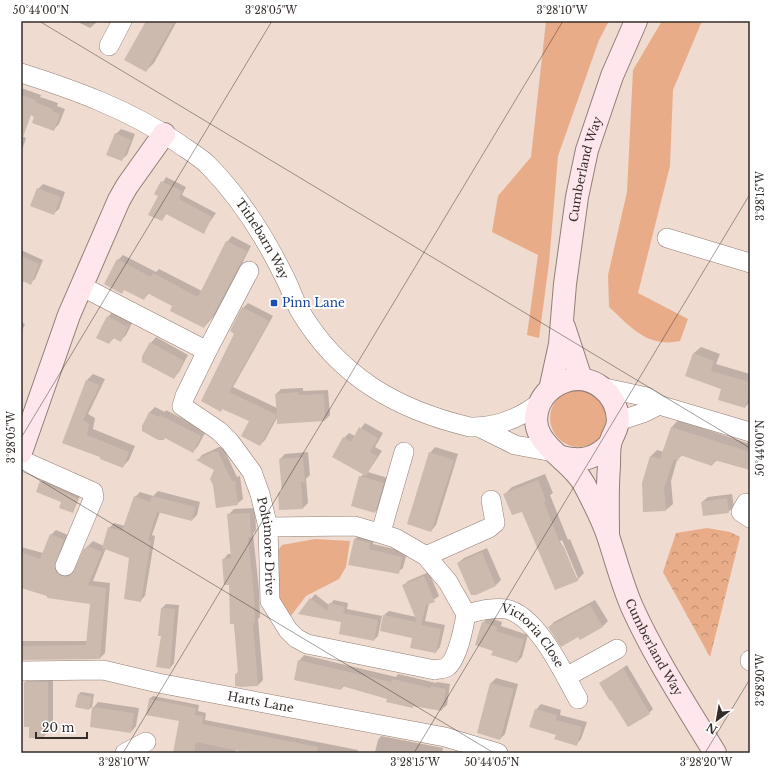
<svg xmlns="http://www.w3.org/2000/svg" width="771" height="774" viewBox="0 0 771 774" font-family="'Libre Baskerville',serif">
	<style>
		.grass { fill: #e9ac89 }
		.forest { fill: url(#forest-crowns) }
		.shadow { fill: #0003; fill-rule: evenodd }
		.building { fill: #cdbaaf }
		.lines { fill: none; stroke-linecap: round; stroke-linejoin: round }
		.street-casing { stroke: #917f75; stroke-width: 20 }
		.secondary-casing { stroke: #917f75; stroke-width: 24 }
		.street { stroke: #fff; stroke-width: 19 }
		.secondary { stroke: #fee6ec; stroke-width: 22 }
		.ticks { fill: none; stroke: #342d29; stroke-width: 1; stroke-opacity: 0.45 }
		.transit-dot { fill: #1a4fb4; stroke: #fff; stroke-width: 1.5 }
		.labels { text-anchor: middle; stroke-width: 4; stroke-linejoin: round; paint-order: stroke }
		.street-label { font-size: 12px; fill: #342d29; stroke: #fff }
		.transit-label { font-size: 12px; fill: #164399; stroke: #fff; text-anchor: start }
		.neatline { fill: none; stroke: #342d29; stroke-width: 1.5 }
		.ticks-label { font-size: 10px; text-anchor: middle; fill: #342d29 }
	</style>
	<defs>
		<pattern id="forest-crowns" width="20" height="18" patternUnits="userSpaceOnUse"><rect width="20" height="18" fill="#e9ac89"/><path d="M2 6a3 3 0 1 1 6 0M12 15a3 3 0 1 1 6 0" fill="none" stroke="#be8c70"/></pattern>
	</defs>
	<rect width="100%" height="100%" fill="#efdbd0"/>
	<path class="grass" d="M546,21H609L599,40L558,156L549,263L539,338L527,335L538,255L492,232L498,196L531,157Z
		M662,21H702L673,90L670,166L638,293L688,319L680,341C647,348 631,327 609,307L608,275L627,192L633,70Z
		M550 418a29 29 0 1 1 58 0a29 29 0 1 1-58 0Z
		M315,539L350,541L346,567L339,579L306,596L290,617L277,599L275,555L282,545Z"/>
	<path class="forest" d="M707,528L730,532L740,537L710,657L663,572L676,533Z"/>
	<path class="shadow" d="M76,21H98L90,28Z
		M147,21H177L154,63L146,71Z
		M21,88L41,95L40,97L58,103L57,106L65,109L59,124L54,129L35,116L21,111Z
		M121,129L135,134L127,155L121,160L116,134Z
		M21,136L26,138L21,153Z
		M166,177L186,187L182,195L216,213L203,232L167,213L162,220L159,195L156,194Z
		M43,184L65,192L59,209L53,214L38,189Z
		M232,236L251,246L216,314L204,327L174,306L149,293L144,299L118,260L123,255L156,272L159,269L202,291L227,242Z
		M21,250L43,260L35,279L30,283L25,281L21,283Z
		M248,303L273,316L233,387L277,408L276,394L281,389L303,388V391L328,390L330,415L325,420L278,416L265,440L260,445L250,420L223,408L221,410L236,333L243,308Z
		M113,311L133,321L126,335L121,340L115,337L109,343L108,317Z
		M21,322L25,324L21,333Z
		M156,337L188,355L179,372L174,378L151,343Z
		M701,347L720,354L716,364L750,374V402L745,407L722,389L694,353Z
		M93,374L105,379L88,414L95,418L93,429L135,446L129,460L122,467L102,456L64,442L87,380Z
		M155,407L165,412L166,410L206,431L198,446L193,452L143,426L150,412Z
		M678,420L747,443L750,440V469L717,460L712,465L682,455L677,460L671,481L673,504L666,510L644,511L650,457L657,450L664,452L672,427Z
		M365,423L383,433L375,447L382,451L368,472L388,478L380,506L375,512L360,477L364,474L344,438L349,433L355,436Z
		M219,447H223L237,477L240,476L243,499L237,504L216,470L198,460L202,455Z
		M435,447L458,454L436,525L431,531L430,453Z
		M308,452L310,475L306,479L308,503L303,508L279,494L283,490L280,459L285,454Z
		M545,474L553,493L550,495L568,540L570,539L584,573L577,580L556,589L522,510L513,514L505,494L512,487ZM562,540L578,578H576L560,541Z
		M43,479L80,496L73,512L62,501L37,492Z
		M158,491L200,502L197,515L192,520L160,512L152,535L155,536L145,596L140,601L130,558L106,548L93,581L110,583L105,653L100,658L21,659V641H87L91,603L48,596L21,586V547L43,553L51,535L56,530L68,535L71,572L76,571L85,549L93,541L104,546L109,528L114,523L125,526L135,497L140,492L153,496Z
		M732,494L734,507L728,512L702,502L708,497Z
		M255,508L256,530L253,534L259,590L260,617L258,619L263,680L258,685L236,674L239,671L230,584L223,560L228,554H231L228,515L234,509Z
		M359,535L374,538L373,544L407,552L403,568L398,572L354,540Z
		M487,548L501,580L496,585L458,563L464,558Z
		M429,572L439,596L429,603L425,621L445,625L440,647L436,652L384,615L389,611L416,617L403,586L408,581Z
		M315,594L329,605L334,600L348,603L347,609L382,616L378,636L374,640L343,622L300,613Z
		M595,600L608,621L603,626L581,639L579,635L549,627L554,622Z
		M166,604L179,605L174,663L170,668L162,608Z
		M488,617L502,622L501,626L528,635L522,657L517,662L494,650L483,623Z
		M304,655L396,677L398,674L436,683L437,682L450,684L447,705L441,710L415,705L412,707L388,698L344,686L341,689L299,661Z
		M627,665L653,709L649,713L612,698L600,684Z
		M30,677H53V721L48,726V732L43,737L30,726L25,682Z
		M496,678L518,684L505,734L500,739L478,732L491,683Z
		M81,692L94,694L92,707L89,709L76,707L79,694Z
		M153,696L199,705L198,711L206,713L205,720L358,750L357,753H255L236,749L235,753H174L180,721L149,699Z
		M98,702L139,708L136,726L131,732L93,708Z
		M541,704L561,710L560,715L587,722L581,739L576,745L557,734L536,710Z
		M381,736L443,748L442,753L375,752L378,740Z"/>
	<path class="building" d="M146,21H175L146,72L124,60Z
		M21,95L36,100L35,102L53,109L52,111L60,114L54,131L32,123L34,117L31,115L23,137H21Z
		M115,133L131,140L122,161L106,155Z
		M161,181L182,191L179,199L212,217L204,234L166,214L162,221L148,215L158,196L154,194Z
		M37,188L61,197L54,215L30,206Z
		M226,241L247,251L210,321L208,320L204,328L170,311L172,306L147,293L144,300L124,290L122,294L104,284L117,259L151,277L153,273L198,297Z
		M21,256L39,264L31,285L21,280Z
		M242,307L269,321L229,392L277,415L275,394L298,392L299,395L324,394L325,421L277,424V415L260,446L241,436L249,421L222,409L221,412L201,401L234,334L230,331Z
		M107,316L128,327L121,342L113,338L109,344L96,338Z
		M150,342L184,361L174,379L142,362V356Z
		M693,353L714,361L711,371L750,382V392L745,408L718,400L721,389L685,376Z
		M86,380L100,385L83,420L89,424L87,435L129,452L123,468L100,459V457L62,443Z
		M149,412L159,417L160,415L201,436L193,453L165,438L164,440H158L142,431V426Z
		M359,427L378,438L370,452L377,456L366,476L332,457L343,437L351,442Z
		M671,427L750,452V470L714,460L712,466L680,455L678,461L674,459L664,488L666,511L643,512L642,483L650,456L660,459Z
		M212,452H218L232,481H235L238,505L216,508L213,485L210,479L214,470L196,460Z
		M429,452L454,460L431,532L407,524Z
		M303,457L305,482H301L303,509L279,510L278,493H282L279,459Z
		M359,476L384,483L375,513L351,506Z
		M538,480L546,501L544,502L561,546L563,545L578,581L555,590L522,512L512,515L503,494Z
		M40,481L78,499L73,513L59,508L61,502L36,492Z
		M134,496L150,502L152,496L195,507L192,521L157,512L148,540L151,541L141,602L124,599L129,558L102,548L108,527L122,531Z
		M727,498L729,513L703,516L701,502Z
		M250,513L251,537H248L254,596L255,623H253L258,686L241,687L235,686V674H238L234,624H230L229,585H224L222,559L231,558L227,514Z
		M50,534L64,540L54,567L57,573L61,576L67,577L72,574L84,548L86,549L87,546L102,552L88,585L106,588L100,659L21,660V646L86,645L90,604L47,598V596L21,588V552L40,559Z
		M354,539L370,543L369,549L402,557L399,574L348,565Z
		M482,552L496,586L476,595H471L457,563Z
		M424,576L435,602L426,605L421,625L441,629L436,653L410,648L412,638L380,631L383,615L417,622L402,585Z
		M310,598L327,611L329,603L345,607L343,613L378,620L374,641L339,634L341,622L298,614Z
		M590,605L603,627L580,640L578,637L561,647L548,627Z
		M161,608L175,609L170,669L156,667L161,636H158Z
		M482,622L497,627L496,631L524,640L517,663L491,655L493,651L475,645Z
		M298,660L391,682L392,679L431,688V686L446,689L442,711L413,706V708L386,702L387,699L342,686L341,690L294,680Z
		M623,668L650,714L628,727L611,700L610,701L599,683Z
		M24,682H48V727H43V738H29V727H24Z
		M490,683L514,689L500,740L477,733Z
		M78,694L92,697L89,710L75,707Z
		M149,699L196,708L195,715L203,716L202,724L318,747L317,753H249L196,742L194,753H173L179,721L146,715Z
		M92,707L134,713L131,733L90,727Z
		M535,709L557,715L556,720L582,727L577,746L554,739L556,735L529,727Z"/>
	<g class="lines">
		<defs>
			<g id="street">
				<path d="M109,46L122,21"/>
				<path id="s1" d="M21,73C75,90 127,109 175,141C186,149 197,155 207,164C240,197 265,237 285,278C291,289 294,301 300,311C339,377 398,410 470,427C496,428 520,418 541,402"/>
				<path d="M667,238L750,263"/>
				<path id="s2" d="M81,286L207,351L185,396L182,406L219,431L230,442L252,472L260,494L268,527L270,601L288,630L296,638L307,644L435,670C439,669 444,669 447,667C458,659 464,626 466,614L448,582L426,556L395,538L355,526L268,527"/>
				<path d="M207,351L249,271"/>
				<path d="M605,388L647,397L659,405L750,432"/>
				<path d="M618,421L643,413L659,405"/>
				<path d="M479,427L515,445L553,452"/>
				<path d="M21,460L93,492L94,497L65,566"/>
				<path d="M746,503L741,512L750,518"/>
				<path d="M381,532L404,452"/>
				<path d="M426,556L489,528L495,523L491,500"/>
				<path id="s3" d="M466,614C479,611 493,607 506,609C537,615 564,674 578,699"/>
				<path d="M750,661V660"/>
				<path id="s4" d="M21,671L103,670L158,683L445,737L498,753"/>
				<path d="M566,677L617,649"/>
				<path d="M125,753L146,742"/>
			</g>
			<g id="secondary">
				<path d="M564,327L581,379"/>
				<path id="s5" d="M550,390L560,344L565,284L577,197L587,150L612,76L636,21"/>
				<path d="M21,452L69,315L119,200L127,186L164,134"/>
				<path d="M561,457C582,462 595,459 610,444"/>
				<path id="s6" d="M608,535C608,512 607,489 609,466C609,459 609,450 610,444C612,435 618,429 618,420C617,393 592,373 566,381C553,385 544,393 539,405C524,443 570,457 584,484C593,501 602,518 608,536C616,560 622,584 632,607C655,658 686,705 715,753"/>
			</g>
		</defs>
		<use href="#street" class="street-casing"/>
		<use href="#secondary" class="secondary-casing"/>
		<use href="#street" class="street"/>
		<use href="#secondary" class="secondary"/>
	</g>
	<path class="ticks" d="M39,21L750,448M21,438L272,21M21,469L494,753M123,753L563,21M414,753L750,194M705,753L750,679"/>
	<rect class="transit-dot" x="270" y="299" width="8" height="8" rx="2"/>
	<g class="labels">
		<g class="street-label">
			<text dy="4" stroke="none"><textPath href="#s5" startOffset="224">Cumberland Way</textPath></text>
			<text dy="4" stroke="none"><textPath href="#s1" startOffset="302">Tithebarn Way</textPath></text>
			<text dy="4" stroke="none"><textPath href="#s2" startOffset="376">Poltimore Drive</textPath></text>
			<text dy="4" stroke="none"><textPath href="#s3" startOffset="79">Victoria Close</textPath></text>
			<text dy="4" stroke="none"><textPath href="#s6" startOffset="504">Cumberland Way</textPath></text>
			<text dy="4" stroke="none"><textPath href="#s4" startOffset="243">Harts Lane</textPath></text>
		</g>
		<g class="transit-label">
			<text x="282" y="307">Pinn Lane</text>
		</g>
	</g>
	<rect width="771" height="774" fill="none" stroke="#ffffff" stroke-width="44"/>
	<g transform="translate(717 720) rotate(211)" stroke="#ffffff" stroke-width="3" paint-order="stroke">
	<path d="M0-3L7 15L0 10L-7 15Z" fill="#342d29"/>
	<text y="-6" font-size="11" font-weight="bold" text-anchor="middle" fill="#342d29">N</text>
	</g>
	<path d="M36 732v6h51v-6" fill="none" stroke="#342d29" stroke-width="2"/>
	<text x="42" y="732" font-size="12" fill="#342d29" stroke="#ffffff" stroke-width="3" paint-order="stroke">20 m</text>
	<rect x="22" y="22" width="727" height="730" class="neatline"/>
	<g class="ticks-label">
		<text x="41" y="14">50°44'00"N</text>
		<text x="271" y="14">3°28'05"W</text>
		<text x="562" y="14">3°28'10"W</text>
		<text transform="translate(760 196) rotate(-90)" y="4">3°28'15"W</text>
		<text transform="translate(11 437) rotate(-90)" y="4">3°28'05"W</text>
		<text transform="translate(760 448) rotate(-90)" y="4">50°44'00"N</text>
		<text transform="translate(760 680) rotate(-90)" y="4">3°28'20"W</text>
		<text x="124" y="766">3°28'10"W</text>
		<text x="415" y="766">3°28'15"W</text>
		<text x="492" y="766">50°44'05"N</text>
		<text x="706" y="766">3°28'20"W</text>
	</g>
</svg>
